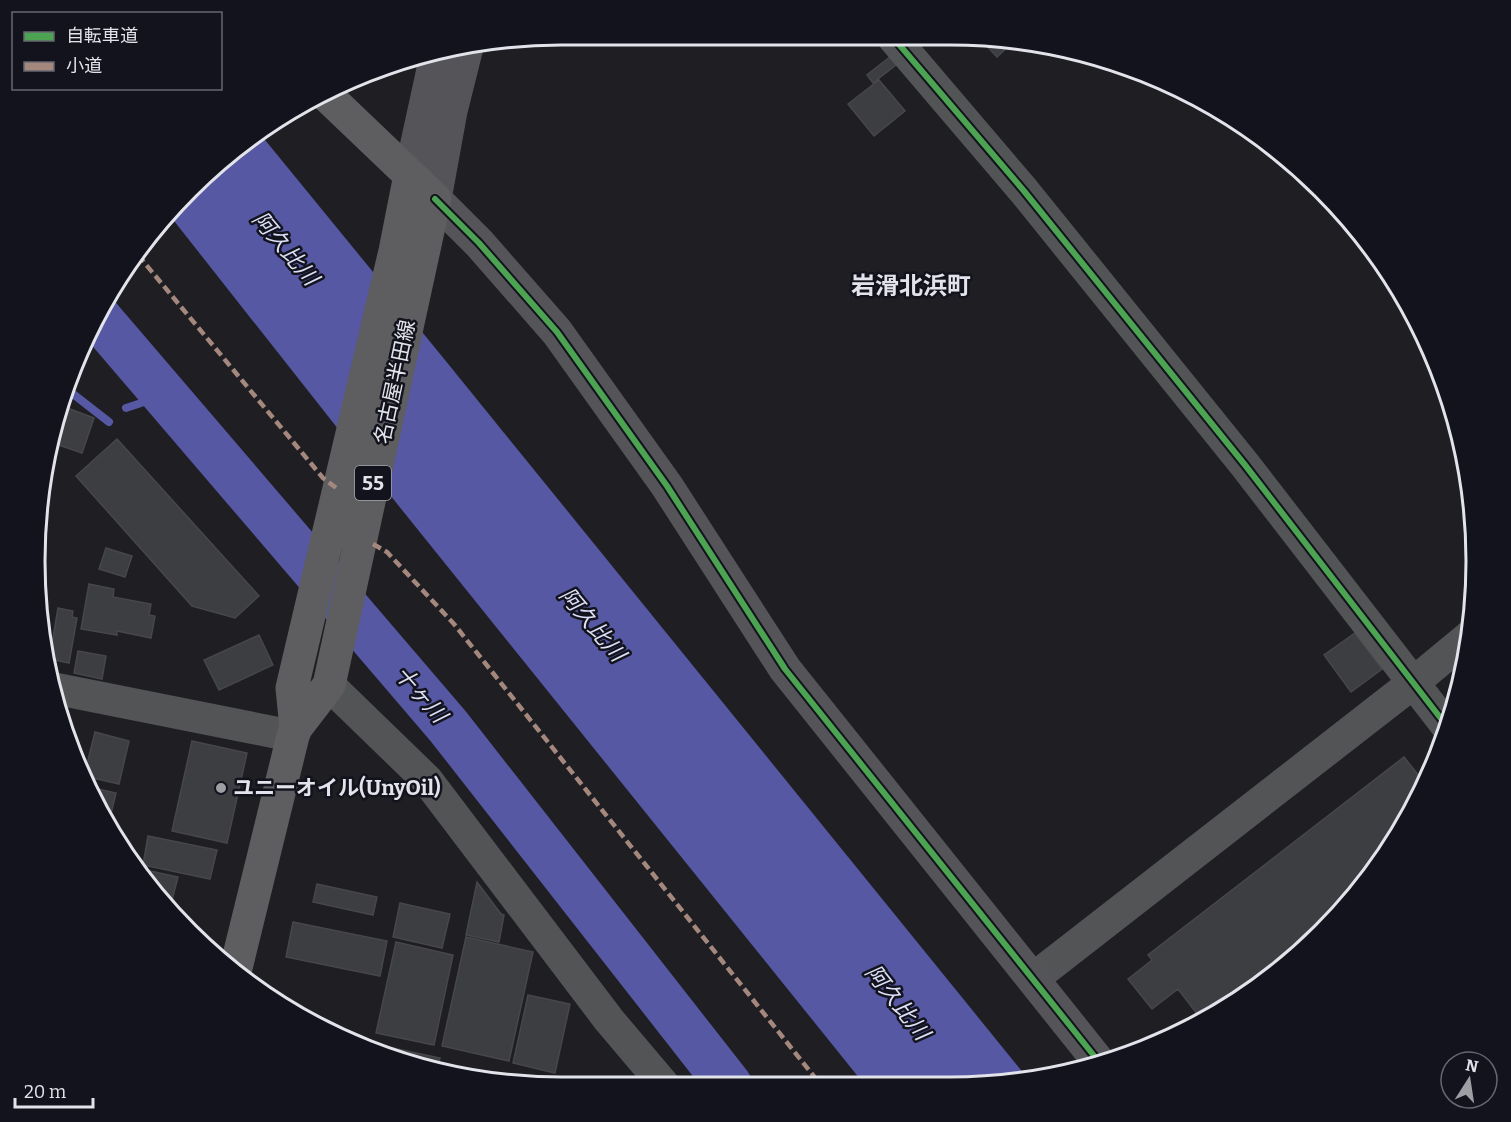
<svg xmlns="http://www.w3.org/2000/svg" width="1511" height="1122" viewBox="0 0 1511 1122" font-family="Bitter,'Noto Sans JP',serif">
	<style>
		.water { fill: #5658a3 }
		.lines { fill: none; stroke-linecap: round; stroke-linejoin: round }
		.stream { stroke: #5658a3; stroke-width: 8 }
		.river { stroke: #5658a3; stroke-width: 46 }
		.building { fill: #3d3e42; stroke: #47474b; stroke-width: 1.5 }
		.street { stroke: #535456; stroke-width: 32 }
		.secondary { stroke: #555559; stroke-width: 33 }
		.primary { stroke: #5e5e61; stroke-width: 33 }
		.quiet { stroke: #a5887d; stroke-width: 4.5; stroke-dasharray: 9 4.5; stroke-linecap: butt }
		.cycleway-casing { stroke: #12131d; stroke-width: 10 }
		.cycleway { stroke: #4ca352; stroke-width: 6 }
		.poi-dot { fill: #9e9fa5; stroke: #12131d; stroke-width: 2 }
		.labels { text-anchor: middle; stroke-width: 5; stroke-linejoin: round; paint-order: stroke }
		.shield { fill: #12131d; stroke: #a4a5ad; stroke-width: 1.5 }
		.shield-label { font-size: 20px; font-weight: bold; fill: #e3e4eb }
		.street-label { font-size: 21px; fill: #e3e4eb; stroke: #12131d }
		.poi-label { font-size: 21px; font-weight: bold; fill: #e3e4eb; stroke: #12131d; text-anchor: start }
		.water-label { font-size: 22px; font-style: italic; fill: #dde0f7; stroke: #12131d }
		.quarter-label { font-size: 24px; font-weight: bold; fill: #e3e4eb; stroke: #12131d }
		.rim { fill: none; stroke: #e3e4eb; stroke-width: 3 }
	</style>
	<rect width="100%" height="100%" fill="#1e1e23"/>
	<path class="water" d="M261,135L445,360L1029,1080L1019,1083L864,1084L398,505L167,212Z"/>
	<g class="lines">
		<path class="stream" d="M68,390L109,422
			M126,408L165,395"/>
		<path class="river" d="M97,316L448,726L729,1085"/>
	</g>
	<path class="building" d="M989,36L1014,41L997,57L983,42Z
		M891,56L897,64L873,83L867,75Z
		M879,80L905,111L874,136L848,104Z
		M62,406L94,418L82,453L50,442Z
		M117,439L259,596L235,618L192,606L76,476Z
		M106,548L132,556L125,577L99,569Z
		M89,584L114,589L113,597L151,604L149,615L155,616L151,638L117,631V635L81,629Z
		M58,608L73,611L72,617L77,618L69,663L50,659V655Z
		M1355,633L1382,669L1351,692L1324,655Z
		M259,635L273,665L219,690L204,660Z
		M78,651L106,656L102,679L74,673Z
		M95,732L129,741L119,784L84,776Z
		M192,741L247,753L227,843L172,831Z
		M1404,757L1419,776L1432,766L1406,825L1346,908L1270,979L1201,1019L1178,989L1152,1009L1128,979L1152,960L1148,955Z
		M89,787L116,793L109,822Z
		M148,836L217,850L210,879L143,865Z
		M137,868L178,877L171,904L163,902L143,881Z
		M477,882L501,914L504,915L499,942L466,935Z
		M317,884L377,897L373,915L313,902Z
		M400,903L450,914L442,948L393,937Z
		M293,922L387,941L380,976L286,957Z
		M466,937L533,952L509,1061L442,1046Z
		M396,942L453,955L434,1045L376,1033Z
		M528,995L570,1004L555,1073L513,1063Z
		M388,1047L440,1058L437,1069L392,1060L385,1057Z"/>
	<g class="lines">
		<path class="street" d="M891,35L1024,191L1245,465L1449,729
			M329,685L427,780L609,1020L664,1085
			M57,689L293,736
			M1034,978L1413,683L1471,635"/>
		<path class="secondary" d="M467,47L451,111L435,199L479,243L557,332L667,486L785,669L1099,1062
			M410,175L437,51"/>
		<path class="primary" d="M296,728L292,688L395,251L410,175
			M235,972L293,736L296,728L329,685L435,199L325,94"/>
		<path class="quiet" d="M138,255L323,478L339,490
			M373,544L387,552L454,624L820,1084"/>
		<defs>
			<path id="cycleway" d="M891,35L1024,191L1245,465L1449,729
				M435,199L479,243L557,332L667,486L785,669L1099,1062"/>
		</defs>
		<use href="#cycleway" class="cycleway-casing"/>
		<use href="#cycleway" class="cycleway"/>
	</g>
	<circle class="poi-dot" cx="221" cy="788" r="6"/>
	<g class="labels">
		<rect class="shield" x="355" y="466" width="36" height="34" rx="4.5"/>
		<g class="shield-label">
			<text x="373" y="490">55</text>
		</g>
		<g class="street-label">
			<text transform="translate(395 382) rotate(-78)" y="7">名古屋半田線</text>
		</g>
		<g class="poi-label">
			<text x="233" y="795">ユニーオイル(UnyOil)</text>
		</g>
		<g class="water-label">
			<text transform="translate(286 248) rotate(50)" y="8">阿久比川</text>
			<text transform="translate(593 624) rotate(50)" y="8">阿久比川</text>
			<text transform="translate(421 694) rotate(49)" y="8">十ヶ川</text>
			<text transform="translate(898 1002) rotate(52)" y="8">阿久比川</text>
		</g>
		<g class="quarter-label">
			<text x="911" y="294">岩滑北浜町</text>
		</g>
	</g>
	<path d="M0 0H1511V1122H0ZM561 45H950A516 516 0 0 1 1466 561V561A516 516 0 0 1 950 1077H561A516 516 0 0 1 45 561V561A516 516 0 0 1 561 45Z" fill="#12131d" fill-rule="evenodd"/>
	<path class="rim" d="M561 45H950A516 516 0 0 1 1466 561V561A516 516 0 0 1 950 1077H561A516 516 0 0 1 45 561V561A516 516 0 0 1 561 45Z"/>
	<rect x="12" y="12" width="210" height="78" fill="#12131d" stroke="#66676f" stroke-width="1.5"/>
	<rect x="24" y="32" width="30" height="9" fill="#4ca352" stroke="#66676f" stroke-width="1.5"/>
	<text x="66" y="42" font-size="18" fill="#e3e4eb">自転車道</text>
	<rect x="24" y="62" width="30" height="9" fill="#a5887d" stroke="#66676f" stroke-width="1.5"/>
	<text x="66" y="72" font-size="18" fill="#e3e4eb">小道</text>
	<g transform="translate(1469 1080) rotate(12)"><circle r="28" fill="#12131d" stroke="#66676f" stroke-width="1.5"/>
	<path d="M0-4.5L10 22L0 15L-10 22Z" fill="#9e9fa5"/>
	<text y="-9" font-size="16" font-weight="bold" text-anchor="middle" fill="#e3e4eb">N</text>
	</g>
	<path d="M15 1098v9h78v-9" fill="none" stroke="#e3e4eb" stroke-width="3"/>
	<text x="24" y="1098" font-size="18" fill="#e3e4eb" stroke="#12131d" stroke-width="4.5" paint-order="stroke">20 m</text>
</svg>
